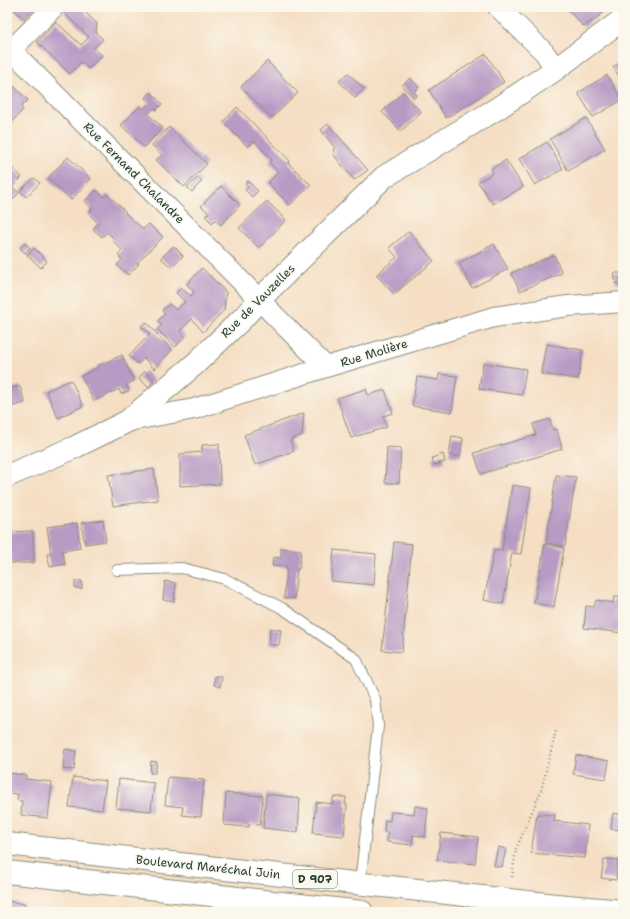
<svg xmlns="http://www.w3.org/2000/svg" width="630" height="919" viewBox="0 0 630 919" font-family="'Shantell Sans',sans-serif">
	<style>
		.building { fill: #b89bc5 }
		.lines { fill: none; stroke-linecap: round; stroke-linejoin: round }
		.service-casing { stroke: #8a8e7c; stroke-width: 12 }
		.minor-casing { stroke: #8a8e7c; stroke-width: 22 }
		.secondary-casing { stroke: #8a8e7c; stroke-width: 24 }
		.primary-casing { stroke: #8a8e7c; stroke-width: 24 }
		.path { stroke: #8a8e7c; stroke-width: 2.5; stroke-dasharray: 1 3; stroke-linecap: butt }
		.service { stroke: #fff; stroke-width: 10 }
		.minor { stroke: #fff; stroke-width: 20 }
		.secondary { stroke: #fff; stroke-width: 22 }
		.primary { stroke: #fff; stroke-width: 22 }
		.labels { text-anchor: middle; stroke-width: 3; stroke-linejoin: round; paint-order: stroke }
		.shield { fill: #fbf7ec; stroke: #61756b; stroke-width: 1 }
		.shield-label { font-size: 11px; font-weight: bold; fill: #1f3d34 }
		.street-label { font-size: 12px; fill: #1f3d34; stroke: #fbf7ec }
	</style>
	<rect width="100%" height="100%" fill="#fbf7ec"/>
	<filter id="ink" filterUnits="userSpaceOnUse"><feTurbulence type="fractalNoise" baseFrequency=".025" numOctaves="2"/><feDisplacementMap in="SourceGraphic" scale="8" xChannelSelector="R" yChannelSelector="G"/><feConvolveMatrix kernelMatrix="1 2 1 2 8 2 1 2 1" color-interpolation-filters="sRGB"/></filter>
	<filter id="wash" filterUnits="userSpaceOnUse"><feTurbulence type="fractalNoise" baseFrequency=".012" numOctaves="4" result="noise"/><feDisplacementMap in="SourceGraphic" scale="16" xChannelSelector="R" yChannelSelector="G"/><feGaussianBlur stdDeviation="0.9" result="paint"/><feColorMatrix in="noise" values="0 0 0 0 0 0 0 0 0 0 0 0 0 0 0 0 0 1.4 0 .05"/><feComposite in="paint" operator="in"/></filter>
	<g filter="url(#wash)">
		<rect width="100%" height="100%" fill="#f5dec3"/>
		<g id="blocks">
			<path class="building" d="M11,7H36L24,19Z
				M70,7H80L95,22L97,23L96,33L103,39L94,48L102,55L88,69L81,62L70,74L37,42L56,22L81,45L89,37L64,13Z
				M565,7H611L584,27Z
				M486,54L504,82L446,118L429,90Z
				M267,61L298,93L272,118L241,87Z
				M623,61V82L613,67Z
				M348,73L364,89L355,98L339,81Z
				M607,75L622,100L593,117L578,93Z
				M410,78L419,87L414,92L417,95L414,98L402,86Z
				M7,80L28,100L21,107L23,110L7,127Z
				M151,92L162,104L156,110L154,108L148,114L163,128L144,147L121,125L140,106L143,109L149,103L145,98Z
				M403,92L421,112L401,131L382,112Z
				M237,107L290,161L288,163L311,185L290,205L268,183L278,172L269,162L272,159L254,141L248,147L223,122Z
				M586,118L605,149L568,171L550,139Z
				M328,124L368,170L354,180L333,154L335,153L333,150L335,148L321,130Z
				M169,127L207,164L184,187L156,160L162,155L152,145Z
				M547,142L563,169L535,185L519,159Z
				M68,157L91,179L71,200L48,178Z
				M506,160L523,187L493,204L478,182L493,173L491,169Z
				M7,163L22,177L12,187L19,193L7,205Z
				M198,177L202,181L192,192L187,187Z
				M34,178L40,183L26,197L20,191Z
				M248,181L258,191L252,197L245,190L248,187L245,184Z
				M221,186L240,205L221,225L215,220L212,223L205,216L209,213L201,206Z
				M96,190L104,197L107,194L126,212L125,213L143,229L149,224L163,237L137,263L139,264L128,275L117,265L122,260L118,255L122,250L113,241L114,239L107,232L102,237L93,229L98,223L88,213L92,209L85,201Z
				M267,201L286,220L259,248L239,228Z
				M409,231L434,261L394,294L376,275L397,257L389,248Z
				M25,243L30,248L25,253L20,248Z
				M494,244L508,269L472,288L459,263Z
				M174,246L183,256L171,267L161,258Z
				M34,248L47,261L41,268L27,255Z
				M554,255L562,273L520,291L511,273Z
				M202,268L226,292L224,310L203,332L192,319L180,331L185,337L175,347L157,329L162,325L158,321L165,314L162,311L169,304L176,310L185,302L176,293L181,288L191,296L194,292L187,284Z
				M614,273H623V283L616,284Z
				M146,322L172,350L154,369L144,358L138,364L129,356L150,334L141,326Z
				M546,344L583,350L578,379L541,374Z
				M122,355L134,381L126,385L129,391L121,394L119,389L94,401L81,376L97,368V366Z
				M483,363L526,369L522,395L479,389Z
				M145,371L154,381L148,387L139,378Z
				M439,374L457,376L452,412L412,406L417,377L438,380Z
				M71,380L83,406L58,418L46,391Z
				M20,386L25,403L10,407L7,397V389Z
				M366,389L368,395L385,390L393,413L383,416L387,427L351,438L337,398Z
				M304,413L302,435L290,440L294,451L255,465L244,435Z
				M550,419L553,430L557,429L562,449L481,474L474,453L536,435L533,424Z
				M452,436L463,438L460,457L449,455Z
				M219,444L220,484L180,486V454L202,452V445Z
				M387,447L401,448L399,483H385Z
				M443,454L445,462L434,465L432,458Z
				M154,469L158,500L113,506L108,475Z
				M556,475L576,477L565,546L546,543Z
				M512,485L531,488L521,554L512,553L503,604L484,600L494,550L502,551Z
				M103,520L106,541L85,544L81,523Z
				M77,523L80,548L62,551L65,564L50,567L47,554L51,553L47,527Z
				M33,531L34,563H7V532Z
				M394,542L412,544L402,652L382,650Z
				M545,544L564,548L554,607L534,603Z
				M281,548L301,550L299,569H297L294,599L284,598L287,567L272,566L273,557L281,558Z
				M334,550L376,554L374,585L331,581Z
				M75,581H82V589L75,588Z
				M165,581L176,583L174,602L163,600Z
				M614,597H623V633L584,628L586,606L594,607L596,600L613,603Z
				M270,628L281,630L279,645H269Z
				M215,676L222,677L220,687L214,685Z
				M65,749L76,751L74,770L63,769Z
				M576,755L609,761L606,779L573,774Z
				M151,761L157,762L155,773H150Z
				M7,773L26,775V779L52,782L48,818L21,815L22,801L17,800L18,794L7,793Z
				M73,777L106,781L102,810L69,807Z
				M168,777L204,780L201,817L182,815L183,807L165,805Z
				M119,779L154,783L151,811L116,808Z
				M226,793L263,796L260,825L249,824V827L224,825Z
				M266,794L300,798L298,832L263,828Z
				M333,797H346L345,805H347L344,836L313,833L316,802L333,804Z
				M415,806L428,808L425,837L413,835L412,845L387,842L388,833L384,832L385,820L390,821L391,812L414,814Z
				M613,813L623,815L622,830L611,829Z
				M537,814L555,815L554,821L588,825L585,858L531,853Z
				M441,833L478,837L475,864L437,860Z
				M498,847L506,849L502,867L494,866Z
				M604,859L618,860L616,880L601,878Z
				M7,901L25,904L22,912H7Z"/>
		</g>
	</g>
	<g filter="url(#ink)">
		<use href="#blocks" fill-opacity="0" stroke="#8a8e7c" stroke-width="1"/>
		<g class="lines">
			<defs>
				<path id="service" d="M117,570L182,568L225,579L282,608L356,659L375,699L378,726L360,883"/>
				<path id="minor" d="M498,7L544,52L556,69
					M7,46L243,283L277,318L326,367
					M11,50L54,7
					M128,421L194,409L326,367L494,317L568,306L623,302"/>
				<path id="secondary" d="M7,476L73,448L128,421L195,364L243,318L259,300L384,177L498,108L556,69L623,19"/>
				<path id="primary" d="M7,844L171,863L556,905L623,911
					M7,872L362,912"/>
			</defs>
			<use href="#service" class="service-casing"/>
			<use href="#minor" class="minor-casing"/>
			<use href="#secondary" class="secondary-casing"/>
			<use href="#primary" class="primary-casing"/>
			<path class="path" d="M512,877L516,849L541,791L556,731"/>
			<use href="#service" class="service"/>
			<use href="#minor" class="minor"/>
			<use href="#secondary" class="secondary"/>
			<use href="#primary" class="primary"/>
		</g>
	</g>
	<g class="labels">
		<rect class="shield" x="293" y="870" width="44" height="18" rx="3"/>
		<g class="shield-label">
			<text x="315" y="883">D 907</text>
		</g>
		<g class="street-label">
			<text transform="translate(134 173) rotate(45)" y="4">Rue Fernand Chalandre</text>
			<text transform="translate(258 301) rotate(-45)" y="4">Rue de Vauzelles</text>
			<text transform="translate(374 353) rotate(-17)" y="4">Rue Molière</text>
			<text transform="translate(208 867) rotate(6)" y="4">Boulevard Maréchal Juin</text>
		</g>
	</g>
	<rect width="630" height="919" fill="none" stroke="#fbf7ec" stroke-width="24"/>
</svg>
